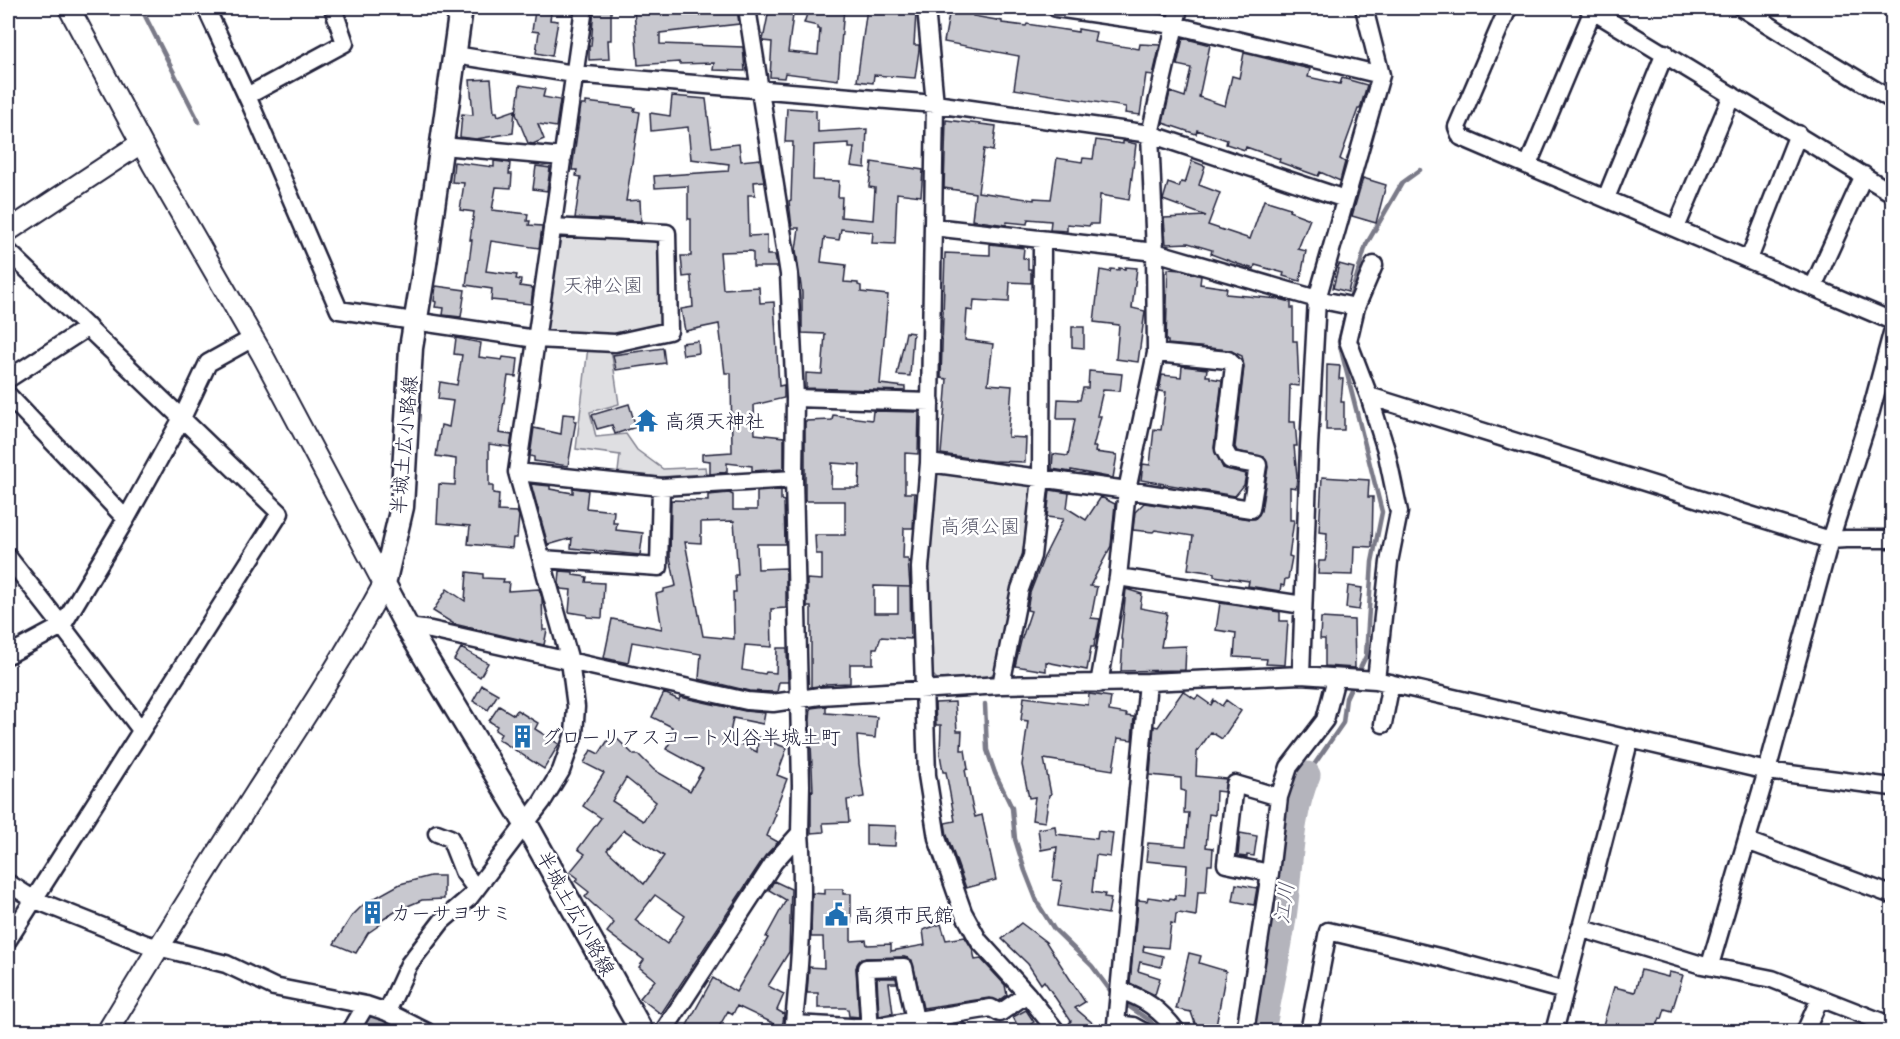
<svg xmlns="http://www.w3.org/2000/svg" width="1900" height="1039" viewBox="0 0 1900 1039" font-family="'Gochi Hand','Klee One',sans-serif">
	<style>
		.green { fill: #dfdfe2; stroke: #80808e; stroke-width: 1.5 }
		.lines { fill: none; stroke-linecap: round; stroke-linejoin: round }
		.stream { stroke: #7a7a88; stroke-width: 4.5 }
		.river { stroke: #b4b4bc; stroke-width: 27 }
		.building { fill: #c8c8cf; stroke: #22223b; stroke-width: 1.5; fill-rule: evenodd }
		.minor-casing { stroke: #22223b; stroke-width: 21 }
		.tertiary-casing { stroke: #22223b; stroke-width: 24 }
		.secondary-casing { stroke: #22223b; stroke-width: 27 }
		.minor { stroke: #fff; stroke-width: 16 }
		.tertiary { stroke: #fff; stroke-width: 20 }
		.secondary { stroke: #fff; stroke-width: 22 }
		.labels { text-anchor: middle; stroke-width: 5; stroke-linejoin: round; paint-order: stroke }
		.park-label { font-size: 20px; fill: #5b5b6d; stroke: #fff }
		.poi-label { font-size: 20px; fill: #22223b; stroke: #fff; text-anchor: start }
		.street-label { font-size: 20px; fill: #22223b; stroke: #fff }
		.water-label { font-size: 21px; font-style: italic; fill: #5c5c6f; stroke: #fff }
	</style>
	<rect width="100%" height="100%" fill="#fff"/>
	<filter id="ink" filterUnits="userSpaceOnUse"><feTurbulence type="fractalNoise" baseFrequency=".0167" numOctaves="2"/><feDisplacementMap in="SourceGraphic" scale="12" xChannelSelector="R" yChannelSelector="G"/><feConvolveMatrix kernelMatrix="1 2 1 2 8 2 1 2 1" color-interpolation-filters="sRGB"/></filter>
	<g filter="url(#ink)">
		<path class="green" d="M558,232L662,238L664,327L614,337L543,333Z
			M588,347L611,349L619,404L590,412L596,437L626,434L637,450L663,469L705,467L706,474L660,477L618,472L620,455L576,449Z
			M939,471L1030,483L1033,490L1025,556L1006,621L994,673L988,677L937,679L931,673L928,573L934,475Z"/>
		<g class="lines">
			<path class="stream" d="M141,8L199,122
				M1349,302L1366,245L1402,183L1420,170
				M1346,313L1339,342L1382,512L1372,562L1366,656L1357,675
				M985,704L987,750L995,773L1012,808L1015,839L1025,871L1038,904L1054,929L1092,966L1115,997
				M1307,775L1343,723L1346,698L1353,683
				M1122,1002L1149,1020L1159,1032"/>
			<path class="river" d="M369,1032L374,1022
				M1262,1032C1269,991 1279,950 1284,910C1290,864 1289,817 1307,775"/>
		</g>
		<path class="building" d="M594,8H611V40H608L609,59L589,60V46H591Z
			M634,8H737L739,24L660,33V44L743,47L745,71L713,70L714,63L679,64V62L638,65Z
			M809,8H844L838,80L785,73L784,78L770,77L772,42L763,41V40L769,10L793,15L788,52L818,55L820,29H818V26L804,23Z
			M867,8L916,13L914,45H919V50L915,78L874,75L873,83L857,81Z
			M950,9L974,13L973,16L1002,21V23L1026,26L1027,24L1078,32V29L1096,32L1094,42L1139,49L1140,44L1160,45L1153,75L1146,74L1140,115L1125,113L1126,107L1014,89L1019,56L944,42Z
			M535,11L551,13L550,20L558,21L552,56L536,53L539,32L532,31Z
			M1183,38L1210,45L1199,97L1225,106L1232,76L1239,78L1244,53L1310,69L1308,77L1340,84L1342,78L1367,85L1360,109H1358L1340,159L1345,162L1340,181L1320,172L1318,176L1279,162L1280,159L1246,147L1245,150L1226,144L1227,140L1197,130L1196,134L1163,123L1170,92L1185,97L1191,68L1177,65Z
			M491,79L494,112H497L498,116L515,110L513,133L476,139L460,137L462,114L473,115L470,80Z
			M520,85L545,89L543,97L560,100L556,127L538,124L544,139L533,144L528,143L516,114Z
			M672,96L706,99L712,147L739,144L741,161L760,159L764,181L754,182L755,195H748L749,236L767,235V255H775L777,267H753V253L751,251L720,252L723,289L759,287L760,303L774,302L779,386L784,385V398L754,405L755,434L784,437V469L752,471V466L727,463V472L710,474V461L702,460V454L732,452L731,373H725L719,324L685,331L681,309L693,307L691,276L683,277L681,256H691V219H688V186L655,188L654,176L728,171L729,164L691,159L688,127L651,131L650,113L670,116Z
			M586,102L635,108L634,111L640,112L626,201L640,200L641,221L575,218L581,177L576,176L577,170H572L581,105H586Z
			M787,108L816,110V120H818V132L867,129L865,168L851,166L854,148H849V143L814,145L813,180L839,181L838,197H842L841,217L873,220L875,188L869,187L872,162L923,170L921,196L897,193L895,244L872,243L873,232L841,229L839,240L824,238L821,262L846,265L844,282L858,283V285L861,286V292L888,295L880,384L905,387V391L806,388V373L822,374L825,334L802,333V293L796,250L799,228H792L789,201L791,200L793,142H785Z
			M946,120L996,126L993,151L984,149L978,192L1034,200V198L1051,199L1057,158L1082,162L1083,158L1093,159L1096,140L1123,144V141L1136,144L1129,200L1100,195L1098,224H1090L1089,226L1067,224V231L1050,230L1051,221L1028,219L1027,224L1007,222L1006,225L972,220L975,193L944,188Z
			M494,161L510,163L509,174H512L511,188L496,187L492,210L528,214L527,221H530L529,225L542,226V228L539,248L491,241L486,271L517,275L516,279L521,280L520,286L533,288L531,304L491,300L492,289L466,285L472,240H470L474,212L460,210L464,183L452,182L454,162L494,167Z
			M1192,161L1205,166L1199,185L1220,193L1208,225L1250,239L1264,200L1290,208L1289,211L1310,219L1298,249L1306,251L1300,281L1283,276L1284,273L1255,265L1254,269L1238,264L1211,254L1212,250L1188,243L1166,244L1164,218L1206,216L1163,200L1168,183L1179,187L1181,182L1185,183Z
			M536,166L550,168L547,191L533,189Z
			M1363,178L1386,185L1376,223L1352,216Z
			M990,244L1024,248L1023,258L1028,259V269H1031V283L1010,282L1009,302L974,300L973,311L967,310L965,340L993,344L988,384L1012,386L1008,437L1026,438L1025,462L991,461L941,454L947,379L941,378L945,253L990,255Z
			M1339,264L1354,268L1348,292L1333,288Z
			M1125,267L1137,268L1132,308L1145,311L1138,362L1116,359L1119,325L1094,322L1100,270L1110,272L1111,269L1119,270V268L1125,269Z
			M1168,269L1181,270L1201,276L1200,284L1227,288L1226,294L1279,299L1291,302V308H1293V341H1297L1299,386L1290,385L1289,422H1295L1297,446H1294L1297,476L1296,488L1290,487V520H1294L1289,556L1292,557L1288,579H1285L1284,586L1281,585L1280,591L1248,586L1249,581L1214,576V573L1188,569L1193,536L1155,530L1153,532L1133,530L1135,512L1144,503L1249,519H1255L1261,511L1268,467L1264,457L1237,451L1235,447L1244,367L1242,356L1229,350L1168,344V341H1166Z
			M436,286L465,290L461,317L443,315L444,308L435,307L436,302L434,301Z
			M1072,327H1084V348L1072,347Z
			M906,332L913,333L910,376L897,375Z
			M456,338L481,343L479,357L502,360L503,357L518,359L516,377L508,376L499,433L512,435L510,447L489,444V486H493V493L499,494L498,511L517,512L519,516L517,538H513L512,548L468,544L470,526L437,523L439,484L455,485L456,459L436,456L441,425L449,427L453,401L438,399L440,382L457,385L462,355L454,354Z
			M698,341L699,353L683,355L681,343Z
			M663,348L665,363L616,370L613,355Z
			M1327,365L1340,366L1339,379H1343L1341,402H1344V430H1326Z
			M1182,366L1207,369L1206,376H1210V378L1222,380L1214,448L1223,468L1246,474L1244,485L1235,496L1141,480L1143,464L1150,465L1154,429L1161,430L1166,392L1159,391L1162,375L1181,377Z
			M1089,371L1122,374L1120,391L1103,390L1097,416H1101L1093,447H1096L1095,452L1117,455L1113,478L1071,470V472L1052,469L1053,454L1068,456L1075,419H1057L1058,399L1080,400L1083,388H1088Z
			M629,404L636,427L615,434L612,425L597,429L592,415Z
			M873,411L919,412L918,454L905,453V493H915L913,528H904L903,559H908L910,587L874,586V613H898V587H910L911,639L881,637L877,648H873V664H850V683L826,684V685L811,687V607H807V579L822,580V554H816L815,535H845V501H805V421L832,420L833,415L872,420ZM832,463L860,465L859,488H831Z
			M563,414L575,415L574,421H576L568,466L534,461V457L530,456L534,428L561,434Z
			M1322,477L1369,480L1368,497H1373L1372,547L1354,546L1353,575L1318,574L1319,561H1325L1326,557L1327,533L1319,532Z
			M531,484L550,486V489L573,493V488L588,490L586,508L614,511L613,523H617L616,530L643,533L640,555L571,548L572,538L548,545Z
			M781,490V500L784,501L785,544H757L758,569L786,568V608L771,609L772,647L745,645L742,670L765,674L766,672L776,673L777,648H787L788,682H779L777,692H773L749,691L699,679L701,654L632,642L628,663L604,658L612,619L662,629L656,594L664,592V589L676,586L670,557L671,500L708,501V495L729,493L733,495V510H757V492ZM734,521L738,575H735L736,592H733L734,639L703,636L685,542L701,543V522Z
			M1050,490L1069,493L1067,508L1086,520L1101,497L1115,504L1111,546L1090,586L1097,587L1091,618L1100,619L1096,639H1095L1094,647H1091L1087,670L1046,662V671L1015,666L1021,641L1031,611L1027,610L1030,593L1044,557L1063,519L1047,517Z
			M560,571L573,572V575L587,577L586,582L604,583L602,618L587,617V615L569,612L571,590L561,589L559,583Z
			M467,572L483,574V578L504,579L503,582H509L508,591L539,589L542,598L543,630H547L544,645L454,624L433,611L447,589L465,601Z
			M1348,586L1362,588L1359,610L1346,608Z
			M1126,589L1142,594L1140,608L1167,613L1161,647L1186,646L1185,670L1121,671L1123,640L1121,639Z
			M1220,603L1280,612V621H1288L1285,665L1266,664L1267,659L1234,657L1236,633L1216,630Z
			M1321,618L1354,620L1355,668L1325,666V639H1320Z
			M461,648L488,663L480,677L454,660Z
			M482,685L498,694L488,710L473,701Z
			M1183,691L1195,699L1198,696L1211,705L1214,700L1222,706L1226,700L1241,711L1222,739L1211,732L1197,752L1196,776L1226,779L1224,792L1216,791L1215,815L1209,814L1206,847L1213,848L1212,865H1208L1206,892H1198L1196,916L1179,913L1176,914L1175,924L1171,923L1168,948L1144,946L1143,951L1163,956L1161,967L1140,962L1138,971L1160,978L1155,995L1130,983L1138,900L1147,901L1148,897L1169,900L1170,898L1175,899V895L1185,896L1187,865L1146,861L1148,843L1186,846L1189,813H1184L1185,791L1181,790V778L1150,775L1154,726L1158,727Z
			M664,693L679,700L680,697L745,711L765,713L763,724L733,718L729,738L757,752L758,737L787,748L777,775L787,779L774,813L776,814L767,836L778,842L765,856L661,1014L640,998L655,980L639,967L644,960L607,932L614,923L585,897L589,892L575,881L578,878L570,872L585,854L578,849L601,818L583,806L604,773L584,763L591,750L599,754L612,734L634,755H639L654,770L690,791L703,769L666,749L676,732L671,730L672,727L652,717ZM626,778L656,802L643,821L612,801ZM624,830L664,856L644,884L607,850ZM655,895L685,916L667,944L635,920Z
			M1089,694L1111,697L1109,711L1127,714L1126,716L1134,717L1132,740L1118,738L1113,770L1044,759L1051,794L1049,795L1045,822L1032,820L1035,797L1029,798L1022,765L1028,721L1021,720L1024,697L1088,705Z
			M955,702L957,731H962L961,750H965L968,769L965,770L972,805L975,817L982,815L996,880L966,888L947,835L945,823L955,821L946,772H943L940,754L941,725H936L935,703Z
			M499,706L514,715L517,710L528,717L538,723L535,729L559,744L544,769L498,739L501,734L495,730L497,726L489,721Z
			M826,706V713L877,717L875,738L857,736L859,764L864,797L847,800L849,822L823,823L824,832L811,833V790L813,791L810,720L811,708Z
			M866,825L896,826L895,846L866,845Z
			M1055,826L1056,834L1097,839L1098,831L1113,833L1110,857L1096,855L1092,892L1105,894L1104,897L1111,898L1108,914L1058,906L1062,881L1053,880L1057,847L1041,850L1038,829Z
			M1240,833L1257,836L1254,856L1247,855V857L1238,856Z
			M430,876H444V899L422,900L398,910L379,922L381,924L368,933L356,953L334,944L351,917L364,904L400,884Z
			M774,881L791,889L789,952L768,986L784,994L777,1010L784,1014L783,1022L781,1027L737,1006L733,1014L728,1011L716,1032H694L686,1027L713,978L736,992L768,938L766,937L786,900L769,890Z
			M1236,884L1257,888L1254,905L1233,901Z
			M825,889H843V894H851V941L866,940L867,945L891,944V951L925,945L923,930L941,924L946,940L965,937L973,950L975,960L981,959L1005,985L1007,995L999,1001L989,998L923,1008L912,960L904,957L866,958L860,960L856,968L859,1017L849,1016L848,1009L845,1008H818V993H807L809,967L824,968L823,937H811L812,893L825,894Z
			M1021,923L1046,942L1085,1002L1075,1008L1103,1032H1067L1066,1027L1071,1021L1044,981L1041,984L1028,964L1002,939Z
			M1189,953L1201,956L1199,963L1226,971L1215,1032H1198L1191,1012L1176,1009Z
			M1641,970L1668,977L1669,972L1683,975L1672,1011L1665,1009L1662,1019L1660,1018L1655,1032H1601L1614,987L1635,992Z
			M877,978H896L897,983H889L893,1013L879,1016Z
			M1026,1010L1034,1022L1031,1024L1035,1032H1021L1013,1017Z
			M963,1023L966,1024L965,1032H922V1030Z"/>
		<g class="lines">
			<defs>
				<path id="minor" d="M206,8L250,103L339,310L536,339L615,343L669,331L667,233L552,227
					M926,8L935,104L929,463L920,568L927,775L937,838L963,912L979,941L1027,994L1057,1032
					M1056,8L1174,25L1381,75
					M1508,8L1457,127L1461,137L1892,321
					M1588,8L1892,193
					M1742,8L1806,48L1892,100
					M455,55L574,74L935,104L1150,134L1345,199
					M247,96L345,43L333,8
					M442,146L563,157
					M1528,165L1593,10
					M1606,198L1665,53
					M933,227L1155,252L1317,299L1356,307
					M1676,228L1732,95
					M8,251L280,513L8,940
					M1749,259L1798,134
					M1374,265L1356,307L1348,341L1369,396L1830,540L1846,539H1892
					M1813,287L1864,175
					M8,379L88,327
					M8,395L126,519
					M1369,396L1386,450L1399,512L1389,562L1376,680
					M795,398L931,402
					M929,463L1127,490L1251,509L1258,465L1230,460L1224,449L1234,366L1228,360L1156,353
					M517,472L661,487L794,479
					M8,557L62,626L126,519L182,418L208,363L253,338
					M542,559L659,567L661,487
					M1118,577L1303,605
					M407,627L431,630L747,701L773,703L820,696L1001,685L1148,682L1301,675L1376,680L1767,771L1892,787
					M8,655L62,626L141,730
					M1301,675L1309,447L1317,299L1381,75L1364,8
					M1099,684L1118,577L1127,490L1156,353L1155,252L1150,134L1179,8
					M1001,685L1020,589L1032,556L1041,478L1042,240
					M1383,724L1391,683
					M437,833L450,838L463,871L476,889
					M1747,841L1892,895
					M1270,873L1226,864L1235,784L1279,797
					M8,883L33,899L146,944L226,964L274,987L366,1005L387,1012L427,1032
					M1580,928L1702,965L1772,979L1892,1026
					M1710,965L1767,771L1830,540L1871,411L1892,333
					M1119,990C1144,998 1161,1010 1177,1032
					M387,1012L409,964L442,921L470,897L542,802L561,771L574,734L576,707L570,661L517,472L584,8
					M794,1024L869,1028L991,1008L1000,1013L1027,994
					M350,1032L366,1005
					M663,1032L774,862L800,833L801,785L794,479L795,398L789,274L747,8
					M793,1032C800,965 805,899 800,833
					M870,1032L866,968L904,967L915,1020
					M1144,1032L1133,1026L1116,1024L1148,682
					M1245,1032L1270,873L1279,797L1289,767L1325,720L1336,678
					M1309,1032L1328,931L1443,958L1565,991
					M1554,1032L1630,738
					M1805,1032L1820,998"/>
				<path id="tertiary" d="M69,8L153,165L262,354L384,584C345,656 301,723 257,791C206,871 156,951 107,1032
					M8,231L141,143"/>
				<path id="secondary" d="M461,8L425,264L411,348L402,507L384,584L407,627L526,824L642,1032"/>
			</defs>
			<use href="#minor" class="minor-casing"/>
			<use href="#tertiary" class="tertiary-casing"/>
			<use href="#secondary" class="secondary-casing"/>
			<use href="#minor" class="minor"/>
			<use href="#tertiary" class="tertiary"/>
			<use href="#secondary" class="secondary"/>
		</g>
	</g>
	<defs>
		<symbol id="temple-bare" viewBox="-9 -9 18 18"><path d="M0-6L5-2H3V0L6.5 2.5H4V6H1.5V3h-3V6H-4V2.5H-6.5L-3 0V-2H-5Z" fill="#1f6fb2" stroke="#fff" stroke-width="2.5" paint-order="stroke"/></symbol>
		<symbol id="building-bare" viewBox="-9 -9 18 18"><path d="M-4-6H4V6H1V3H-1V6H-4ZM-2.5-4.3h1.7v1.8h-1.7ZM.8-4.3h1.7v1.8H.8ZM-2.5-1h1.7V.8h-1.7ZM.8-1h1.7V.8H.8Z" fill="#1f6fb2" stroke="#fff" stroke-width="2.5" paint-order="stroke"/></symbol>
		<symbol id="civic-bare" viewBox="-9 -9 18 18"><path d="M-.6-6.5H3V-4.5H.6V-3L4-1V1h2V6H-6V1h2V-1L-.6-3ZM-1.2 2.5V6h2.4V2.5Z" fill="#1f6fb2" stroke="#fff" stroke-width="2.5" paint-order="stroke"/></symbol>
	</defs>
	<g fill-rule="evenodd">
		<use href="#temple-bare" x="630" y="404" width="33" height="33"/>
		<use href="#building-bare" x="506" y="720" width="33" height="33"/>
		<use href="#building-bare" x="356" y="896" width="33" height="33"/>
		<use href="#civic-bare" x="820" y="898" width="33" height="33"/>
	</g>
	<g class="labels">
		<g class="park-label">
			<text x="603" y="292">天神公園</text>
			<text x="980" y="533">高須公園</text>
		</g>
		<g class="poi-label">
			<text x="665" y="428">高須天神社</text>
			<text x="541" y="744">グローリアスコート刈谷半城土町</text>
			<text x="391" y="920">カーサヨサミ</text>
			<text x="854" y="922">高須市民館</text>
		</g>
		<g class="street-label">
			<text transform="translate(404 445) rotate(-85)" y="7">半城土広小路線</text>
			<text transform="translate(576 913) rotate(61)" y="7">半城土広小路線</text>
		</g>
		<g class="water-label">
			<text transform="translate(1284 903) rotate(-82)" y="7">江川</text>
		</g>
	</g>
	<rect width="1900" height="1039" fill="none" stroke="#fff" stroke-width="30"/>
	<rect x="15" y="15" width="1870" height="1009" fill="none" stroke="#22223b" stroke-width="2" filter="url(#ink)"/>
</svg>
